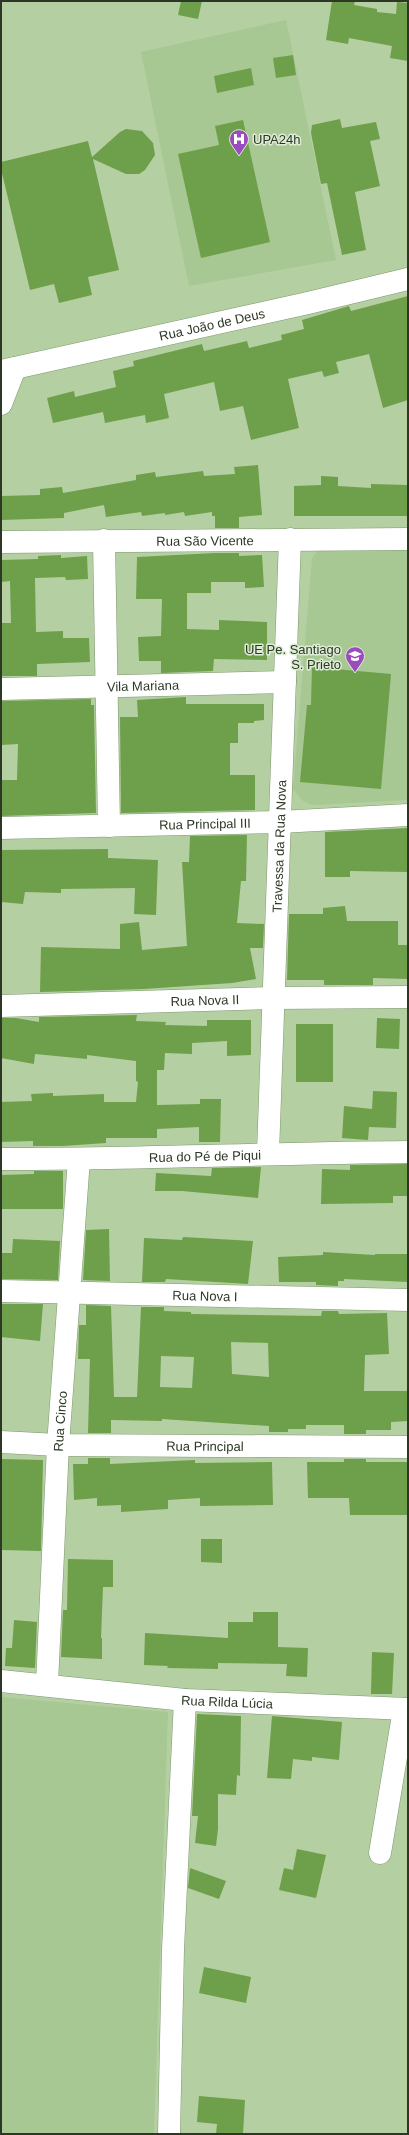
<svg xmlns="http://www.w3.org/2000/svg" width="409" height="2135" viewBox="0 0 409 2135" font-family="Helvetica,sans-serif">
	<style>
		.built { fill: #a7c793 }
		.building { fill: #6e9f4a; fill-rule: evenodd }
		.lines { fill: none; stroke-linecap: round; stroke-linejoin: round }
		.minor-casing { stroke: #7d986d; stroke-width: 23 }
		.minor { stroke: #fff; stroke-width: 22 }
		.labels { text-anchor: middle; stroke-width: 3; stroke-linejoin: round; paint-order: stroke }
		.poi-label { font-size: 13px; fill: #2c3825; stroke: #ddecd5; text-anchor: start }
		.street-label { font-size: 13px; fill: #2c3825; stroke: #ddecd5 }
	</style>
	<rect width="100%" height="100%" fill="#b4d0a3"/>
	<path class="built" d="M286,20L336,260L189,286L141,52Z
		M408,549V800L312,805L303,801L293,789L312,558L318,550Z
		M1,1697L168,1712L154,2134H1Z"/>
	<path class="building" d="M181,1H202L198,19L178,15Z
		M332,1H355L354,5L377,9V12L396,14L397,2L408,3V61L390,58L392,46L349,38L348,44L326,40Z
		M293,55L296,75L276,78L273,58Z
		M251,68L254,85L217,93L214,76Z
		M340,119L342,128L376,122L380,139L370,141L380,186L355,192L366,250L342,255L327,183L321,184L311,133L312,125Z
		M243,120L270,242L201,258L178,154L219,145L215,126Z
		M126,129L142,131L153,143L155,155L145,170L139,174H126L93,159L119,270L88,277L92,295L59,303L54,284L30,290L1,169V162L88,141L92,157L120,132Z
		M408,296V400L383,408L369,354L336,362L339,373L324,377L322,371L288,379L299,428L251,440L243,406L220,411L214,382L164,394L169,418L146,423L145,415L105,423L103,412L53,423L47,398L74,391L75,397L116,387L113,371L134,366L133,361L202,344L204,351L247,341L249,348L282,340L281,335L304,329L302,320L349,306L351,311Z
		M258,465L262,515L239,517V528H215V516H212V512L185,516L184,512L165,515V513L142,516L141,512L106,517L104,505L64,513V518L1,520V496L40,495V489L62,487L63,493L136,480V475L155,472L156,477L203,471L204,476L235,474L234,467Z
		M321,476L338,477V486L371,488V484L408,485V516H294V486L321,485Z
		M215,553H239V556L262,555L264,587L245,588V582H211V593H187V629L219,630V620L267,622V660L214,659L213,671L161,673V661H139L138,637L161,636L162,599H136L137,557Z
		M61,555V558L87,556L88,579L66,580L65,577L35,578L36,632L63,631V638H89L90,662L37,664V676H1V623H11L10,581L1,582V560L38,559V556Z
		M312,667L391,674L381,789L300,782L307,705H311Z
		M186,697V704H264V720L254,721V723H238V743H230V775H255V810L121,813L120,717H138L137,700Z
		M91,699V705H94L96,813L1,816V780H17L18,744L1,745V701Z
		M408,828V872L350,871V877H325V832Z
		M247,835L246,881H241L237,923L264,924L263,948H250L256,979L232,983L144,989L40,992L41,947L120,949V924L139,922L142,950L187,946L182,862H189L190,836Z
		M108,849V858L158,860L156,915L134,914L135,888L61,889V893L25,892L23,904L1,902V850Z
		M345,906L347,921H398V945H408V979L373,978V985H324V980H287L289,914H323V908Z
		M137,1015L136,1021L166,1022L165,1025L207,1026V1020H251V1055L227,1056V1041L192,1043V1054L165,1053L164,1070H157V1105L200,1104V1099H221L220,1142H199V1127L157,1129V1138H106V1143L63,1146H33V1141L1,1142V1102L32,1101L31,1094L53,1093V1096L104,1094V1102H136L138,1082L136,1081V1061L87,1055V1059L35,1054L34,1064L1,1058V1018H16L39,1022V1017Z
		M377,1018L400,1019L399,1049L376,1048Z
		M296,1024H333V1082H296Z
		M373,1091L397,1092L396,1128L369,1127L368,1140L342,1138L344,1106L372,1109Z
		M408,1164V1196H393V1203L321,1204L322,1169L350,1170V1165Z
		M261,1167L258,1198L182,1191H155L156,1173L211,1176L212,1168Z
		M34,1171H63V1209H1V1175L34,1174Z
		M109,1229L110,1281L83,1280L86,1230Z
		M183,1237L253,1241L248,1284L166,1279L165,1282H142L144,1238L182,1240Z
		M13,1239L60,1241L58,1280L1,1279V1253H12Z
		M323,1252L375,1255V1254H408V1282L344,1279V1281H338V1286L316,1285V1282H279L278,1257L323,1255Z
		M1,1304H43L40,1341L1,1337Z
		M86,1305L111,1306L114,1397H137L141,1307H164V1311L191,1312V1314L321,1316L322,1311H338L339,1314L387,1313L389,1354L365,1355L364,1391H408V1421L391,1422V1430H366V1434H344V1425H306V1429H288V1432H269V1426L162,1419V1421L111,1420V1433H88L90,1359H78L79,1325H86ZM231,1342L268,1343L269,1377L232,1374ZM161,1356L194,1357L192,1388L160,1387Z
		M88,1458H110V1464L195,1460V1463L272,1462L273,1505L200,1506V1498L168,1500V1509L121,1512V1505L97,1506V1498L74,1500L73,1464H88Z
		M1,1459L43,1460L41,1551L1,1550Z
		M344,1459H366V1462H408V1515H350L349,1498H308L307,1462H344Z
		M201,1539H222V1563L201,1562Z
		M68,1559L113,1560V1587H103L101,1638H102V1659L61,1657L63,1610H67Z
		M253,1612H278V1647L308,1648L307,1677L286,1676L287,1664L218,1663V1669L167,1668L168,1666L144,1665L145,1633L228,1638V1622H253Z
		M14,1620L37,1622L35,1668L5,1666L6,1648H12Z
		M372,1652L394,1653L392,1694H371Z
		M197,1714L241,1716L240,1776L237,1775L236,1795L218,1794V1829L216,1846L195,1843L198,1816H192Z
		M272,1716L342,1722L339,1760L312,1757V1761L293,1759L291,1779L267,1778Z
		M297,1849L326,1855L316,1898L279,1890L284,1868L293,1870Z
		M190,1868L226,1881L219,1899L188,1888Z
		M204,1967L251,1977L246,2003L199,1993Z
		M199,2096L245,2100L243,2134H216L217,2124L197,2122Z"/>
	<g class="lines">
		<defs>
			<g id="minor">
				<path id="s1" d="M1,371L308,303L408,279"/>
				<path d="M1,404L15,368"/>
				<path d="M104,540L109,826"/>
				<path id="s2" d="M1,542L408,539"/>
				<path id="s3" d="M1,689L285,682"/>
				<path id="s4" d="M1,828L280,822L408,815"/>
				<path id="s5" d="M1,1006L273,998L408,997"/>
				<path id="s6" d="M268,1153L290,539"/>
				<path id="s7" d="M1,1159C137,1159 272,1153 408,1152"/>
				<path id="s8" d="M1,1291L408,1300"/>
				<path id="s9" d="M1,1442L58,1445L408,1447"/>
				<path id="s10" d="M1,1681L185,1700L408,1709"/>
				<path id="s11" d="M47,1684L58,1445L79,1159"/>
				<path d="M380,1853L404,1709"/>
				<path d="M169,2134L173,1949L185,1700"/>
			</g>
		</defs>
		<use href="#minor" class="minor-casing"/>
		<use href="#minor" class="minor"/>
	</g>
	<defs>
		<symbol id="hospital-pin" viewBox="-11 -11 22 30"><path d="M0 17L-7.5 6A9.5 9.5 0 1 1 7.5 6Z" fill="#9a4cbd" stroke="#ddecd5"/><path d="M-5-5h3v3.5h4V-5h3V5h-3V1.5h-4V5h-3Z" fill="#fff"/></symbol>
		<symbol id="school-pin" viewBox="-11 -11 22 30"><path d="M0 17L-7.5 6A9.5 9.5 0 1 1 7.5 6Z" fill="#9a4cbd" stroke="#ddecd5"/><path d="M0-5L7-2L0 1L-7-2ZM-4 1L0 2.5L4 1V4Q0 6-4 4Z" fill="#fff"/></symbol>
	</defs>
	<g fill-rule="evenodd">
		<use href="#hospital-pin" x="228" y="128" width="22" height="30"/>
		<use href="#school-pin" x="344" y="645" width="22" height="30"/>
	</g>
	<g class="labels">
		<g class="poi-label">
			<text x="253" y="144">UPA24h</text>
			<text x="341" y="654" text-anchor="end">UE Pe. Santiago<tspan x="341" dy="15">S. Prieto</tspan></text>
		</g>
		<g class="street-label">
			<text dy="5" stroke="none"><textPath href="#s1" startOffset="216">Rua João de Deus</textPath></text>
			<text dy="5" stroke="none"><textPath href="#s2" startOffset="204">Rua São Vicente</textPath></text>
			<text dy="5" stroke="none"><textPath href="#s3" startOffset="142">Vila Mariana</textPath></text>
			<text dy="5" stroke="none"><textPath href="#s4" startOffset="204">Rua Principal III</textPath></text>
			<text dy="5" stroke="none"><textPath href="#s6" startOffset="307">Travessa da Rua Nova</textPath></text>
			<text dy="5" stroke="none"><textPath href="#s5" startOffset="204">Rua Nova II</textPath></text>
			<text dy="5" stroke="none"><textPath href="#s7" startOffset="204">Rua do Pé de Piqui</textPath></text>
			<text dy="5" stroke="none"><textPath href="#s8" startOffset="204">Rua Nova I</textPath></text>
			<text dy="5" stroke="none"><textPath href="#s11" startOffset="263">Rua Cinco</textPath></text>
			<text dy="5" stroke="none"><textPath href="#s9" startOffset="204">Rua Principal</textPath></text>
			<text dy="5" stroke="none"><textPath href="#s10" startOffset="227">Rua Rilda Lúcia</textPath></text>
		</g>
	</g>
	<rect width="409" height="2135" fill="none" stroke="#2c3825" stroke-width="4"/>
</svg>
